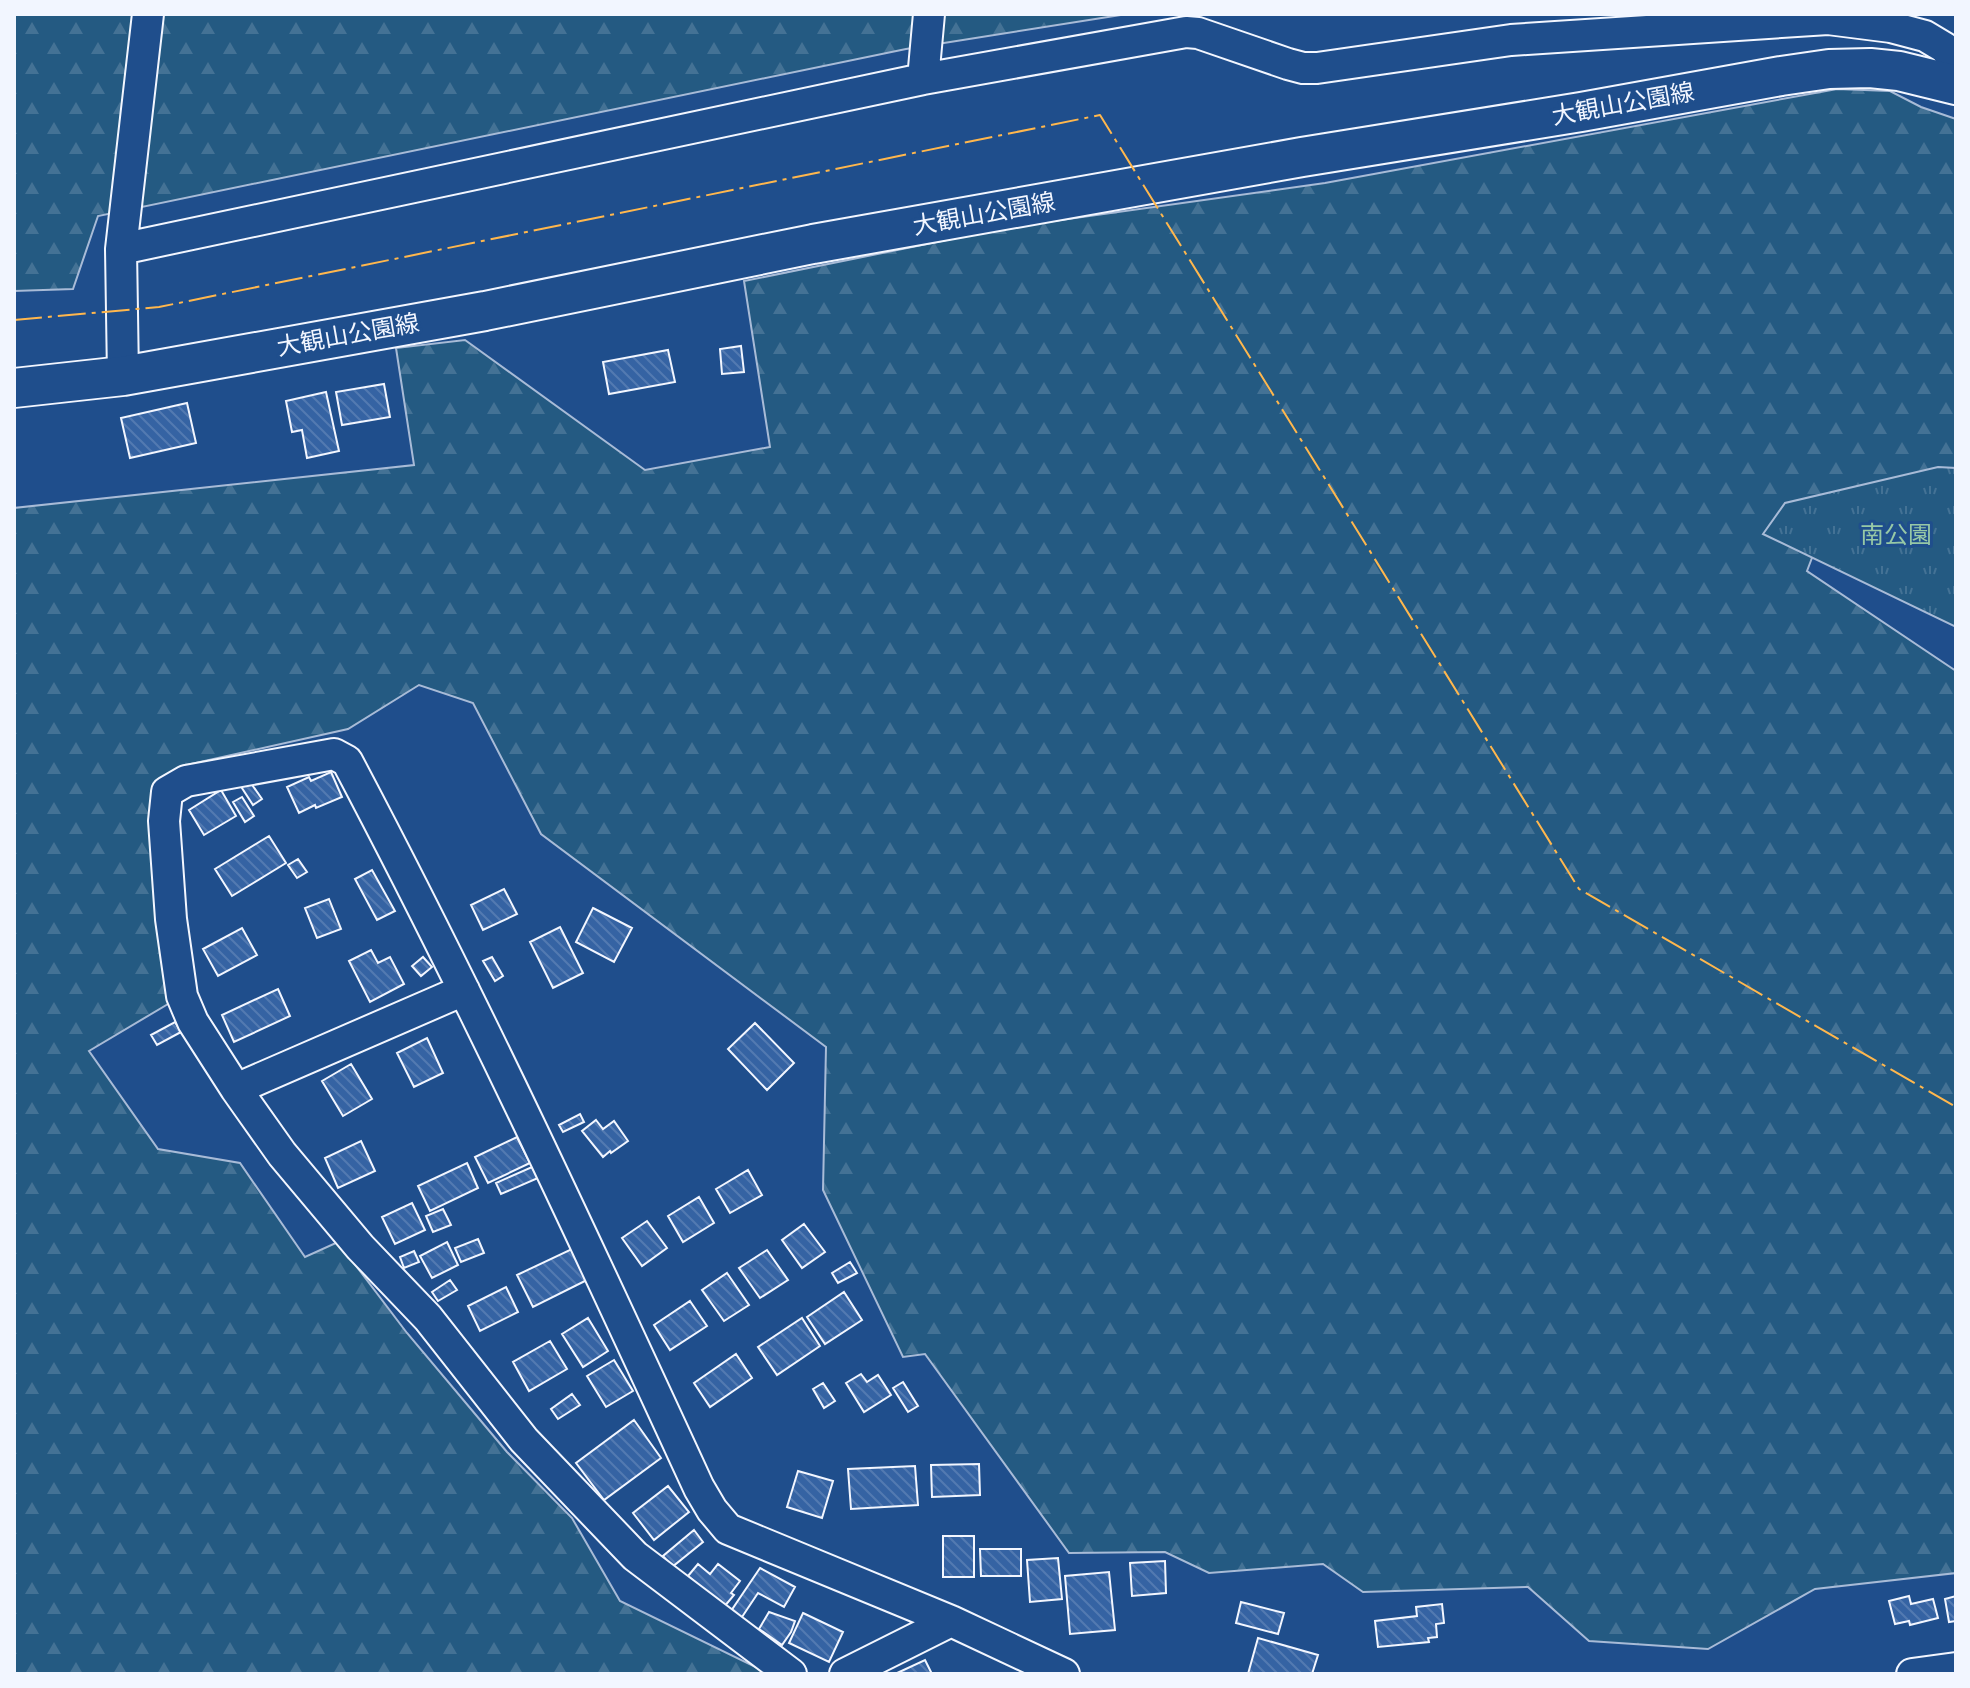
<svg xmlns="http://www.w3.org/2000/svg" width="1970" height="1688" viewBox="0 0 1970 1688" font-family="'Titillium Web','Noto Sans JP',sans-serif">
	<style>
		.forest { fill: url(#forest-firs); stroke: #a8bbd7; stroke-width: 2 }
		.park { fill: url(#park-tufts); stroke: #a8bbd7; stroke-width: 2 }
		.building { fill: url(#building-back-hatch); stroke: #f2f6ff; stroke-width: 2 }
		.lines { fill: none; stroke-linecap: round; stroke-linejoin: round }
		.minor-casing { stroke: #f2f6ff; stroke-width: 34 }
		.major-casing { stroke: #f2f6ff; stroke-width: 42 }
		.minor { stroke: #1f4e8c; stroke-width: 30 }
		.major { stroke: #1f4e8c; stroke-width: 38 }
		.power { stroke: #ffb74d; stroke-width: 2; stroke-dasharray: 28 6 4 6; stroke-linecap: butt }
		.labels { text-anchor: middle; stroke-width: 6; stroke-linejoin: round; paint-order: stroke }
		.street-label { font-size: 24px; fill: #f2f6ff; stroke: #1f4e8c }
		.park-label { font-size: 24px; fill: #97c8a6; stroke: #1f4e8c }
	</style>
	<defs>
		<pattern id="forest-firs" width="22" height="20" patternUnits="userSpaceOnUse" patternTransform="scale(2)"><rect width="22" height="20" fill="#245a82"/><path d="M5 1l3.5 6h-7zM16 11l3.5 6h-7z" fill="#447295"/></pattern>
		<pattern id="park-tufts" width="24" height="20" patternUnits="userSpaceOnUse" patternTransform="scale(2)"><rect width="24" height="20" fill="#245a82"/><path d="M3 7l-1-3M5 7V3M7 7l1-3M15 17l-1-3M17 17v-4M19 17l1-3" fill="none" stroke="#447295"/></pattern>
		<pattern id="building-back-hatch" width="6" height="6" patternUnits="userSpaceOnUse" patternTransform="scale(2)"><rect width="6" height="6" fill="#3563a3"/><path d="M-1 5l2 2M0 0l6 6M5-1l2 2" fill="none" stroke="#537ab1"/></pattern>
	</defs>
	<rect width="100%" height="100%" fill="#1f4e8c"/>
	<path class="forest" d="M14,14H1127L906,49L98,216L73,289L14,291Z
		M1837,89L1890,91L1921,107L1956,119V477L1837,492L1807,571L1956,671V1573L1815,1589L1708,1649L1589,1641L1528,1587L1363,1592L1323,1564L1209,1573L1165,1552L1069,1553L925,1354L903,1357L823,1190L826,1047L541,834L473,703L419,685L348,729L182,766L161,778L152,819L157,918L168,1004L89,1051L158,1149L240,1163L305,1257L338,1242L407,1333L507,1452L572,1518L620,1601L770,1674H14V508L414,465L396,348L465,340L645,470L770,447L744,281L1011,227L1325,183Z"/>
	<path class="park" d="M1938,467L1956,468V627L1763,534L1785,503Z"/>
	<path class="building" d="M741,346L744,372L722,374L720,349Z
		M668,350L675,382L609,394L603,362Z
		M384,384L390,417L342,425L336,392Z
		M326,392L339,451L307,458L302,430L292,432L286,401Z
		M187,403L196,443L130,458L121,418Z
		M331,772L342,797L316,808L315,805L299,813L287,787L309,777L311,781Z
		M248,779L262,799L253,805L240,785Z
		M221,790L236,816L204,835L189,810Z
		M242,797L254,816L245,822L233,802Z
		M269,836L286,863L232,896L215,869Z
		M298,859L307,872L297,878L288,865Z
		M372,870L395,911L377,920L355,879Z
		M504,889L517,914L483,930L471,905Z
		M329,899L341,929L317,938L305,908Z
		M593,908L632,928L614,962L576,942Z
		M560,927L583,973L553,988L530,942Z
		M242,928L257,955L218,976L203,949Z
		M371,950L378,963L390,957L404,984L370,1002L349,961Z
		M423,957L432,967L421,976L412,966Z
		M492,957L503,976L495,981L483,961Z
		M278,989L290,1016L234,1042L222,1015Z
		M175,1022L181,1032L157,1045L151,1035Z
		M755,1023L794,1063L767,1090L728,1049Z
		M427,1038L443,1073L414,1087L397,1053Z
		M351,1064L372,1099L343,1116L322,1081Z
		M580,1114L584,1122L563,1132L559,1125Z
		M596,1120L603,1129L614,1121L628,1141L611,1153L610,1151L603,1157L582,1131Z
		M517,1137L530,1163L488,1183L475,1157Z
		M361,1141L375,1171L338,1188L325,1158Z
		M467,1163L478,1188L430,1211L418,1186Z
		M532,1167L538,1178L501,1194L496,1183Z
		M748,1170L762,1195L730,1213L716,1189Z
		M699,1197L714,1223L683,1242L668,1216Z
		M412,1203L425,1230L395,1244L382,1217Z
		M443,1209L451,1225L433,1232L426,1216Z
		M647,1221L667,1248L642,1266L622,1238Z
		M804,1224L825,1252L802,1268L782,1240Z
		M478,1239L484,1253L461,1262L455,1248Z
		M447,1242L458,1265L432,1278L420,1256Z
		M574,1248L589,1279L533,1307L517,1275Z
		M767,1250L788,1280L760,1298L739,1268Z
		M414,1251L419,1262L404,1268L400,1257Z
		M850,1262L857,1273L838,1283L832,1273Z
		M727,1273L749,1305L724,1321L702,1290Z
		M450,1280L457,1290L438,1301L432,1292Z
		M506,1287L518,1312L480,1331L468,1306Z
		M844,1292L862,1320L825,1344L807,1317Z
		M690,1301L707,1326L670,1350L654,1325Z
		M588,1318L608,1351L583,1367L562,1334Z
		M802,1318L820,1346L777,1375L758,1347Z
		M550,1341L567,1369L529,1391L513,1362Z
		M736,1354L752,1378L710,1407L694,1383Z
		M614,1360L633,1391L606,1407L587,1376Z
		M861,1374L867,1382L878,1375L891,1395L864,1412L846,1383Z
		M903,1382L918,1406L908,1412L893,1388Z
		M823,1383L835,1401L824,1408L813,1389Z
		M572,1394L580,1405L558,1419L551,1409Z
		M634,1420L661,1458L604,1500L576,1463Z
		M979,1464L980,1495L932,1497L931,1465Z
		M915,1466L918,1505L851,1509L848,1469Z
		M798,1471L833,1481L822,1518L787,1507Z
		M668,1486L689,1512L654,1540L633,1513Z
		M694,1530L703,1542L672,1567L663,1556Z
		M943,1536H974V1577H943Z
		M980,1549H1021V1576H981Z
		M1058,1558L1062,1599L1030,1602L1027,1560Z
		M1165,1561L1166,1593L1132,1596L1130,1563Z
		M698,1564L710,1574L718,1564L740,1581L731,1593L734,1595L724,1607L688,1576Z
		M760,1568L795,1587L784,1607L758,1593L740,1620L729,1614Z
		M1109,1572L1115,1630L1070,1634L1065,1576Z
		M1909,1596L1911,1604L1933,1599L1938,1618L1910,1625L1909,1621L1895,1624L1889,1601Z
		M1956,1596V1621L1949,1622L1945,1599Z
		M1241,1602L1284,1613L1278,1634L1236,1623Z
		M1442,1604L1444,1623L1436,1624L1437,1637L1428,1638L1429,1642L1378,1647L1375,1621L1417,1616L1416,1607Z
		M769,1612L795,1621L791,1632L782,1645L759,1629Z
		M803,1613L843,1632L829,1662L789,1643Z
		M1258,1638L1318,1655L1312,1674H1248Z
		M925,1660L932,1674H895Z"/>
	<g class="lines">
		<defs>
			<path id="minor" d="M923,79L929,14
				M121,249L923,79L1186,32L1198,33L1288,64L1303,68H1317L1511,40L1828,19L1891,27L1925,36L1945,48L1956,64
				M123,376L121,249L148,14
				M236,1089L464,990
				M951,1621L1064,1674
				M791,1674L635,1556L524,1440L428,1318L360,1247L282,1154L236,1089L193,1022L182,996L171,919L164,821L167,792L186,781L334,754L347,761C473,999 586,1243 699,1488L712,1510L728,1529L951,1621L845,1674
				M1912,1674L1956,1668"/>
			<path id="major" d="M14,388L123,376L485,311L813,244L1302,157L1581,112L1781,76L1829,69L1870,68L1899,71L1956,85"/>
		</defs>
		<use href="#minor" class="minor-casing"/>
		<use href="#major" class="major-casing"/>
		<use href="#minor" class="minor"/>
		<use href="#major" class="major"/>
		<path class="power" d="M14,320L159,307L1100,115L1579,889L1956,1107"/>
	</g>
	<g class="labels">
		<g class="street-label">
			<text transform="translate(1623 104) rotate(-10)" y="8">大観山公園線</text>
			<text transform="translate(984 214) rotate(-10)" y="8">大観山公園線</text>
			<text transform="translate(348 335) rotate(-10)" y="8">大観山公園線</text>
		</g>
		<g class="park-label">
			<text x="1896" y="543">南公園</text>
		</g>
	</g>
	<rect width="1970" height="1688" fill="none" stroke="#f2f6ff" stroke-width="32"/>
</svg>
